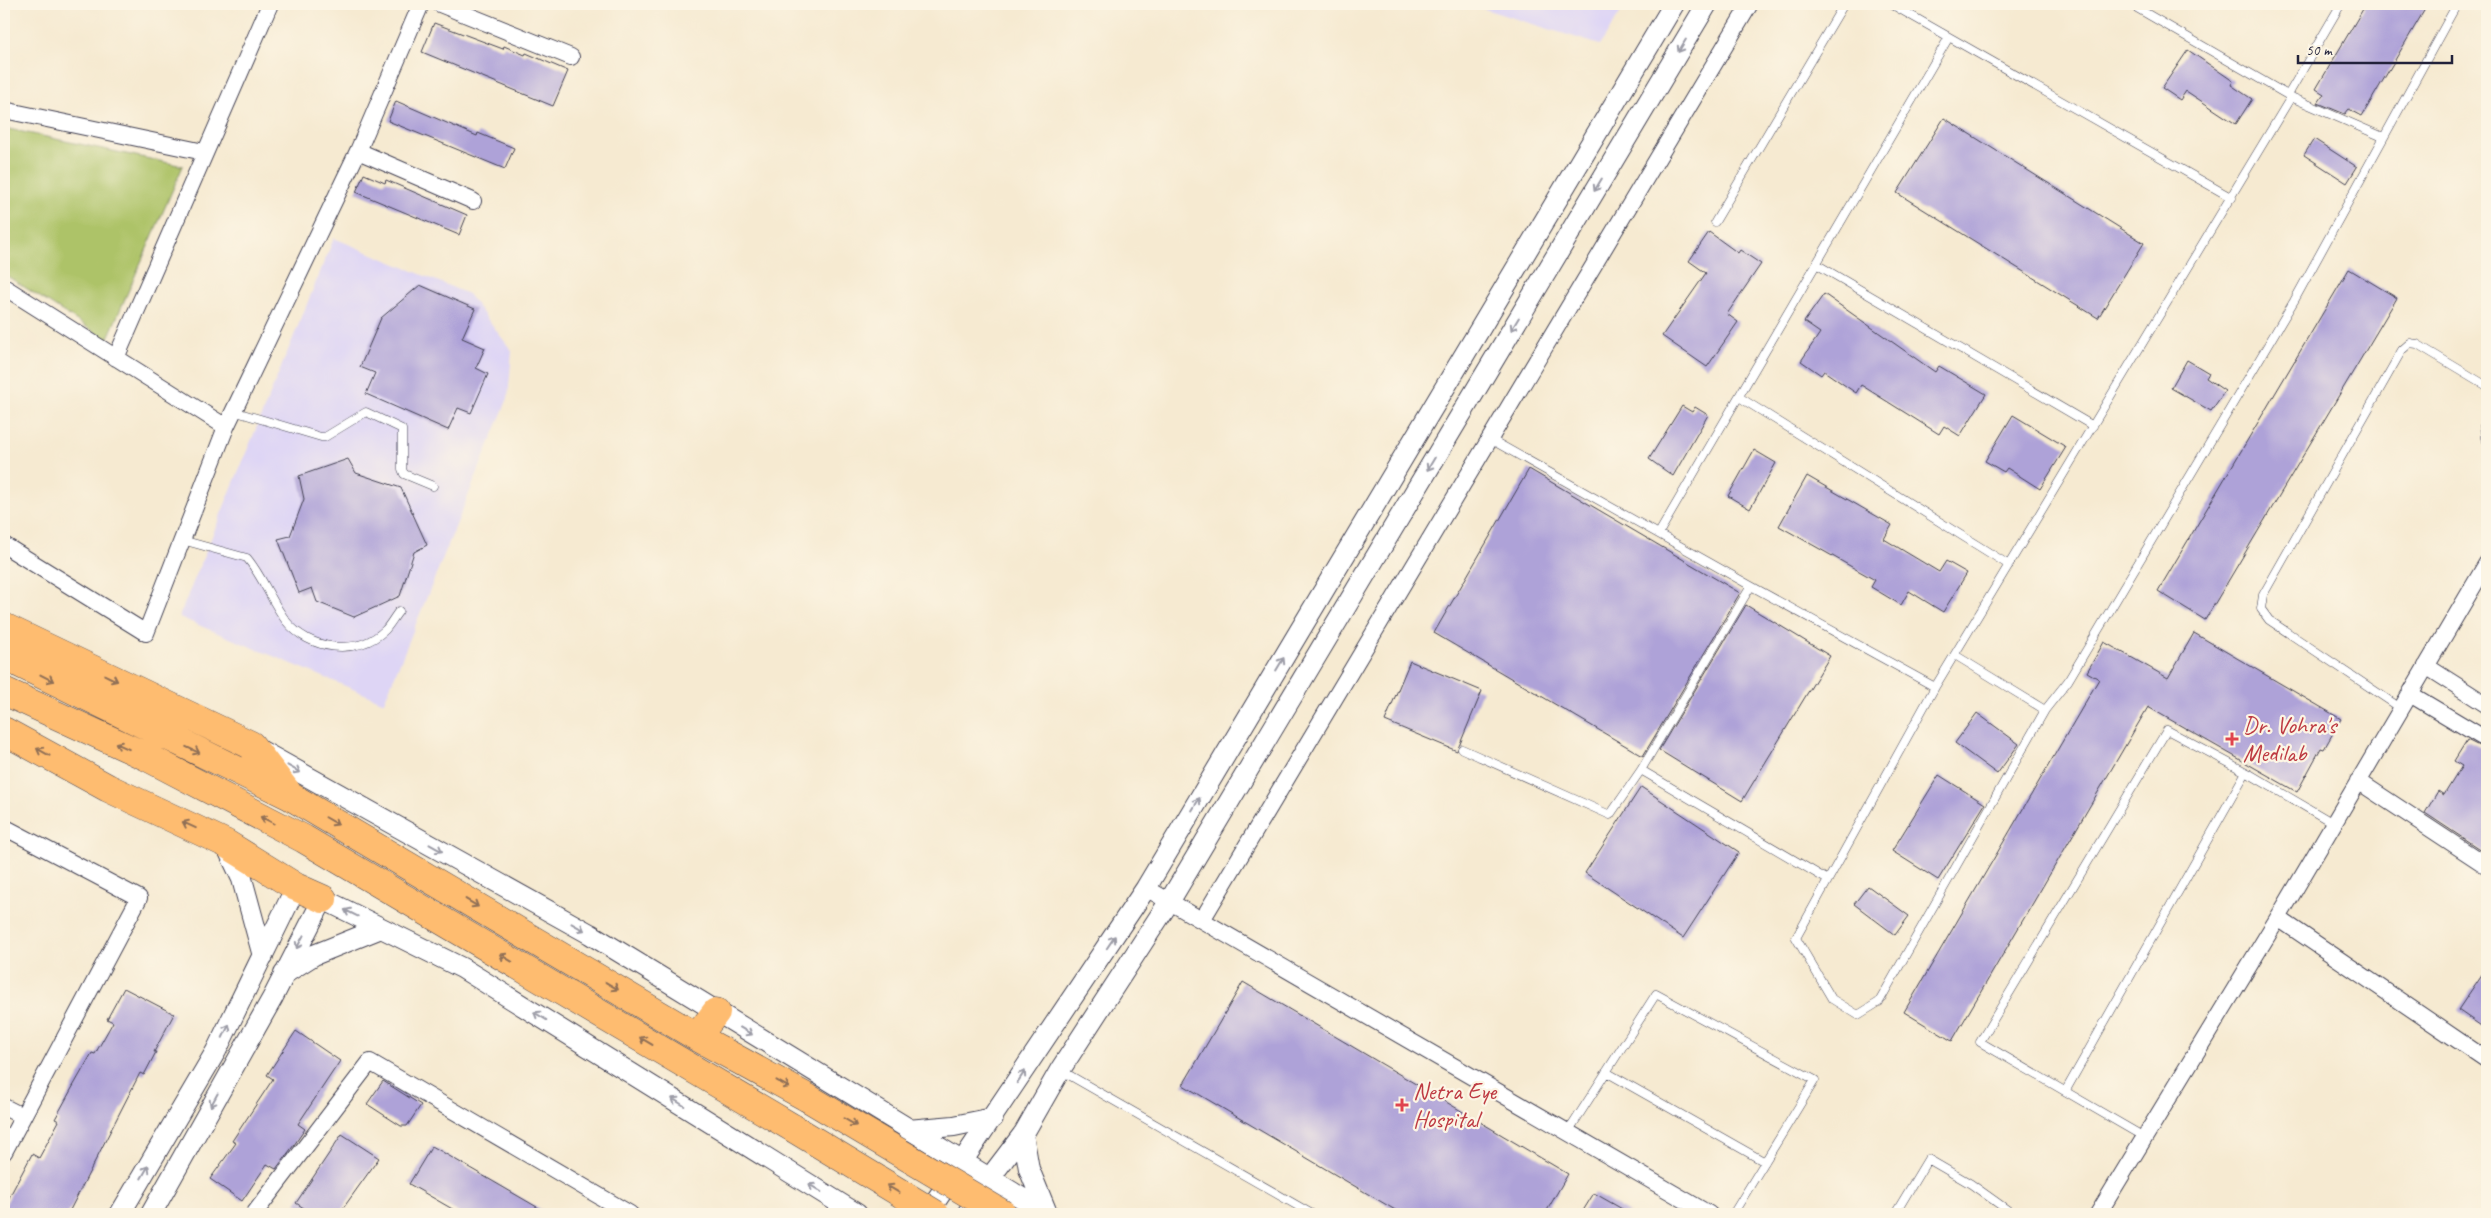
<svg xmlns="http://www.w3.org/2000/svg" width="2491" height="1218" viewBox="0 0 2491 1218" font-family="Caveat,sans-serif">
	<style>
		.built { fill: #ded5f5 }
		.green { fill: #adc367; stroke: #687251 }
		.building { fill: #aea2d8 }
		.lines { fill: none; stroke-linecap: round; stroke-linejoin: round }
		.service-casing { stroke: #424052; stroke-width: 9 }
		.minor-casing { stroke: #424052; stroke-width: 18 }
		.tertiary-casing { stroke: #424052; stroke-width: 22 }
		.trunk-casing { stroke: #424052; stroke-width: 29 }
		.service { stroke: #fff; stroke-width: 8 }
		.minor { stroke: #fff; stroke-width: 16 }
		.tertiary { stroke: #fff; stroke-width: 20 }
		.trunk { stroke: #febc70; stroke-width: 28 }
		.trunk-bridge-casing { stroke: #424052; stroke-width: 29; stroke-linecap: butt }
		.trunk-bridge { stroke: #febc70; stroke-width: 28 }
		.oneway { stroke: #9c9ca7 }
		.oneway2 { stroke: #906f56 }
		.health-dot { fill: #e0444e; stroke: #fcf5e5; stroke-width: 2 }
		.labels { text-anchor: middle; stroke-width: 4.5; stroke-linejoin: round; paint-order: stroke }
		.health-label { font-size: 24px; fill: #be3a42; stroke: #fcf5e5; text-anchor: start }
	</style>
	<rect width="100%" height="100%" fill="#fcf5e5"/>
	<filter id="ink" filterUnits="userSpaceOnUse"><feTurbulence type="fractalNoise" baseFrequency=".02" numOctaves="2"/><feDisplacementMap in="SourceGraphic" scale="10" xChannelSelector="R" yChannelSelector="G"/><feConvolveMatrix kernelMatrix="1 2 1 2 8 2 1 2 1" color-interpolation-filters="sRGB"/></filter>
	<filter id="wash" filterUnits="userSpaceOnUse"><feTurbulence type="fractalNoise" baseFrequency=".0096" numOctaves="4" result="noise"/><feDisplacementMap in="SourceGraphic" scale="20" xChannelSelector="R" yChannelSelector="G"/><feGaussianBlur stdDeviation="1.12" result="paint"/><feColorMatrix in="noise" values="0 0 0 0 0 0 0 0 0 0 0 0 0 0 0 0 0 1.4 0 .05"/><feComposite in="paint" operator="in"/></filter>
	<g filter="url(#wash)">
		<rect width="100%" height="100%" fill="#f6ead1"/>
		<path class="built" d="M1468,4H1626L1600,45Z
			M334,238L468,294L512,351L508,398L384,702L179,617Z"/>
		<path class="green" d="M4,128L183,166L107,340L4,274Z"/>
		<g id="blocks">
			<path class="building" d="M2366,4H2428L2362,116L2349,109L2345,114L2318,103L2324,94L2316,89Z
				M434,23L503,49L504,46L525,55L526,53L568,71L553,106L422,52Z
				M2188,50L2233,81L2231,85L2252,99L2236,124L2186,91L2180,100L2162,88Z
				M396,101L477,136L478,133L514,148L505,169L388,121Z
				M1944,118L2144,243L2098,318L1897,193Z
				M2314,139L2357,167L2347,183L2304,155Z
				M364,174L385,183L386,180L467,215L459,235L356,192Z
				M1709,232L1738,253L1740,250L1761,264L1727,314L1738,322L1707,367L1662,336L1706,273L1689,261Z
				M2349,269L2397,298L2205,620L2158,591Z
				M420,285L475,309L462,338L485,348L476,368L488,374L471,413L458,408L448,430L366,394L375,373L360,367L381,318Z
				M1824,294L1935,372L1939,366L1986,394L1960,436L1944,426L1939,434L1861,385L1856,393L1824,371L1821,375L1801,361L1820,333L1804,322Z
				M2187,360L2209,373L2206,378L2225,391L2211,411L2171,388Z
				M1682,406L1692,412L1695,407L1708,415L1673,476L1649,459Z
				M2013,415L2066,447L2040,489L2007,468L2004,472L1985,461Z
				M1754,450L1776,463L1750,509L1728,496Z
				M348,459L356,473L401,488L427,545L414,552L400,596L354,617L317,602L312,588L299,593L278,539L290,536L304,499L299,476Z
				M1529,469L1740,593L1643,756L1434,633Z
				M1807,476L1892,525L1884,539L1939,572L1946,561L1967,573L1943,612L1909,591L1901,605L1871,587L1875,580L1779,526Z
				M1746,605L1830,656L1742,801L1659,750Z
				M2194,633L2341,719L2324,749L2321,748L2297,792L2148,707L1952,1041L1904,1012L2099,679L2087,672L2104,642L2168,678Z
				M1410,661L1482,691L1457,751L1385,721Z
				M1977,713L2019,744L1997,774L1955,743Z
				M2467,740L2487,750V854L2425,813L2438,791L2444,795L2462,766L2454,761Z
				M1939,775L1985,804L1938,880L1892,851Z
				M1641,787L1739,852L1683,938L1585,873Z
				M1868,886L1909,916L1895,935L1854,904Z
				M2487,967V1030L2458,1010Z
				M1243,982L1568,1174L1545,1214H1402L1183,1085Z
				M124,988L174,1014L154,1052H156L144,1075L140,1073L68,1214H4V1207L32,1154L39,1158L59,1121L55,1119L71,1090L92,1053L95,1054L113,1022L107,1019Z
				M296,1031L340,1061L298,1124L305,1129L294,1145L276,1169L267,1164L242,1201L210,1179L236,1143L232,1141L273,1079L267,1075Z
				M383,1081L421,1105L407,1126H401L367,1104Z
				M342,1134L379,1158L339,1214H313L296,1203Z
				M432,1146L549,1214H461L409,1184Z
				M1594,1193L1631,1214H1581Z"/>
		</g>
	</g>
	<g filter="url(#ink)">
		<use href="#blocks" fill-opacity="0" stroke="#424052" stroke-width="1"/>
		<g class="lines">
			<defs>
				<path id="service" d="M1891,4L2232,198
					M2288,95L2341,4
					M2291,97L2383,137
					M1715,222L1844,4
					M1816,264L2093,426
					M1739,397L2009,565
					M233,411L321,437H325L366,412L402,429V469L404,474L433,486
					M2487,419L2484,426L2485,438L2487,441
					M1490,439L1751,586L1935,687
					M1659,533L1949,37
					M182,540L247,558C263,577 271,601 286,621C309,650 357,657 385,630C390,625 394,617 399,611
					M1955,655L2045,710L1879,1002L1858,1015L1832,999L1796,938L1935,687L2291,97L2130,4
					M2402,709L2269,620L2261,609L2263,595L2402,350L2410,343L2417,344L2487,386
					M2045,710L2068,681L2294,301L2457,4
					M1462,749L1610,815L1641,770L1751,586
					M1641,770L1828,880
					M1062,1071L1312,1214
					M1606,1072L1765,1162
					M2066,1090L2246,772
					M1568,1132L1656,994L1815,1080L1733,1214
					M2144,1137L1980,1042L2167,730L2246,772L2333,823
					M1895,1214L1928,1159L1971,1184L2013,1214"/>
				<path id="minor" d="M440,4L571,57
					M4,110L204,152
					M358,151L473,201
					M4,287L226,427
					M116,358L270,4
					M4,545L146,633L226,427L358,151L421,4
					M2426,666L2487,705
					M2410,694L2487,740
					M2358,781L2487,866
					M4,827L139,898L4,1152
					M1146,888L1709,1214
					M2278,918L2487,1060
					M1202,920L1750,4
					M4,1107L22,1116
					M254,1214L370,1062L630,1214
					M2098,1214L2278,918L2487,563"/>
				<path id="tertiary" d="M258,749L590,934L1048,1214
					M225,843L242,879L263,956
					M284,974L314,955L381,928
					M908,1130L954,1126L993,1118
					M1023,1134L1029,1169L1047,1213
					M120,1214L216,1051L296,887
					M151,1214L273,997L323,899L462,968L857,1214
					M927,1214L1146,888L1674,4
					M967,1214L989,1179L1024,1133L1060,1070L1169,902L1707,4"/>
				<path id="trunk" d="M4,627L251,745L288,793
					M4,656L290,796L697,1037L808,1098
					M4,691L145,756L304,839L793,1128
					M4,731L108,788L225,843L296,887L323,899
					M697,1037L716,1012"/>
			</defs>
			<use href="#service" class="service-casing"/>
			<use href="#minor" class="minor-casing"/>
			<use href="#tertiary" class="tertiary-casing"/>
			<use href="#trunk" class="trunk-casing"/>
			<use href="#service" class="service"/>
			<use href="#minor" class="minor"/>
			<use href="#tertiary" class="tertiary"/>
			<use href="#trunk" class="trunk"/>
			<defs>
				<path id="trunk-bridge" d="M808,1098L1003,1214
					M793,1128L935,1214"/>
			</defs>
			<use href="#trunk-bridge" class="trunk-bridge-casing"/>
			<use href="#trunk-bridge" class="trunk-bridge"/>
		</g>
		<defs><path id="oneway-shaft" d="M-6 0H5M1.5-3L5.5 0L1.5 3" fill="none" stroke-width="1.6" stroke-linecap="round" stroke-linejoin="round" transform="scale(1.25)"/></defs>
		<g class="oneway">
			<use href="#oneway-shaft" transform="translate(1682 46) rotate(121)"/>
			<use href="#oneway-shaft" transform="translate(1598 185) rotate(121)"/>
			<use href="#oneway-shaft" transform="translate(1515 324) rotate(121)"/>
			<use href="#oneway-shaft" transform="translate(1431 464) rotate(121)"/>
			<use href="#oneway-shaft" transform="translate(1280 664) rotate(-59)"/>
			<use href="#oneway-shaft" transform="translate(294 769) rotate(29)"/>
			<use href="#oneway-shaft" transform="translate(1196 804) rotate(-59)"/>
			<use href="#oneway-shaft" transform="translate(436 848) rotate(29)"/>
			<use href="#oneway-shaft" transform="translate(351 913) rotate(-154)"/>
			<use href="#oneway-shaft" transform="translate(578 927) rotate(29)"/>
			<use href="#oneway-shaft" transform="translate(300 942) rotate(118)"/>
			<use href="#oneway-shaft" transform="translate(1111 942) rotate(-56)"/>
			<use href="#oneway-shaft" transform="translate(540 1016) rotate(-148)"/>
			<use href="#oneway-shaft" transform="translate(226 1031) rotate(-64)"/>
			<use href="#oneway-shaft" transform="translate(746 1031) rotate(31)"/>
			<use href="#oneway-shaft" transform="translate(1021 1077) rotate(-56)"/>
			<use href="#oneway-shaft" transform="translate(214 1100) rotate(119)"/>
			<use href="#oneway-shaft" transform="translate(678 1102) rotate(-148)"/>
			<use href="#oneway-shaft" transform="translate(145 1172) rotate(-60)"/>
			<use href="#oneway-shaft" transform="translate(815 1188) rotate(-148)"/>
		</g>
		<g class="oneway2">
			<use href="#oneway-shaft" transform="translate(47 678) rotate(27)"/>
			<use href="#oneway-shaft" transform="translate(111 678) rotate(26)"/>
			<use href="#oneway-shaft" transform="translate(122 746) rotate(-155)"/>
			<use href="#oneway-shaft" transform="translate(193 750) rotate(25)"/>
			<use href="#oneway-shaft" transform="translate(43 752) rotate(-151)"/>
			<use href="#oneway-shaft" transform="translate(267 820) rotate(-153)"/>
			<use href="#oneway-shaft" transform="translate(332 821) rotate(30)"/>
			<use href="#oneway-shaft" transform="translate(189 825) rotate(-155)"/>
			<use href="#oneway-shaft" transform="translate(472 903) rotate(31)"/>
			<use href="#oneway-shaft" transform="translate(506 958) rotate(-149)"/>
			<use href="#oneway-shaft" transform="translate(612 986) rotate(31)"/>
			<use href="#oneway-shaft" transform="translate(646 1041) rotate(-149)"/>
			<use href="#oneway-shaft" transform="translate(783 1084) rotate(29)"/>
			<use href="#oneway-shaft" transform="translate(850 1122) rotate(30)"/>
			<use href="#oneway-shaft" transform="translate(893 1189) rotate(-149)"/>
		</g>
	</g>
	<g class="health-dot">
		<path d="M2229.5 731.5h5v5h5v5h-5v5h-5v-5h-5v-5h5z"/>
		<path d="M1399.5 1097.5h5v5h5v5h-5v5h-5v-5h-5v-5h5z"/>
	</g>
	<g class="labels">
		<g class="health-label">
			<text x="2243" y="733">Dr. Vohra's<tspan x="2243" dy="28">Medilab</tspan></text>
			<text x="1413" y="1099">Netra Eye<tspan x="1413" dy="28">Hospital</tspan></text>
		</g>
	</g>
	<rect width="2491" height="1218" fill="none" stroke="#fcf5e5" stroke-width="20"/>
	<path d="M2298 55v8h154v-8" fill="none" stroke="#22223b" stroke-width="2.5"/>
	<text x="2306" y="55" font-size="15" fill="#22223b" stroke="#fcf5e5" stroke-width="4" paint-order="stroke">50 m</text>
</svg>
